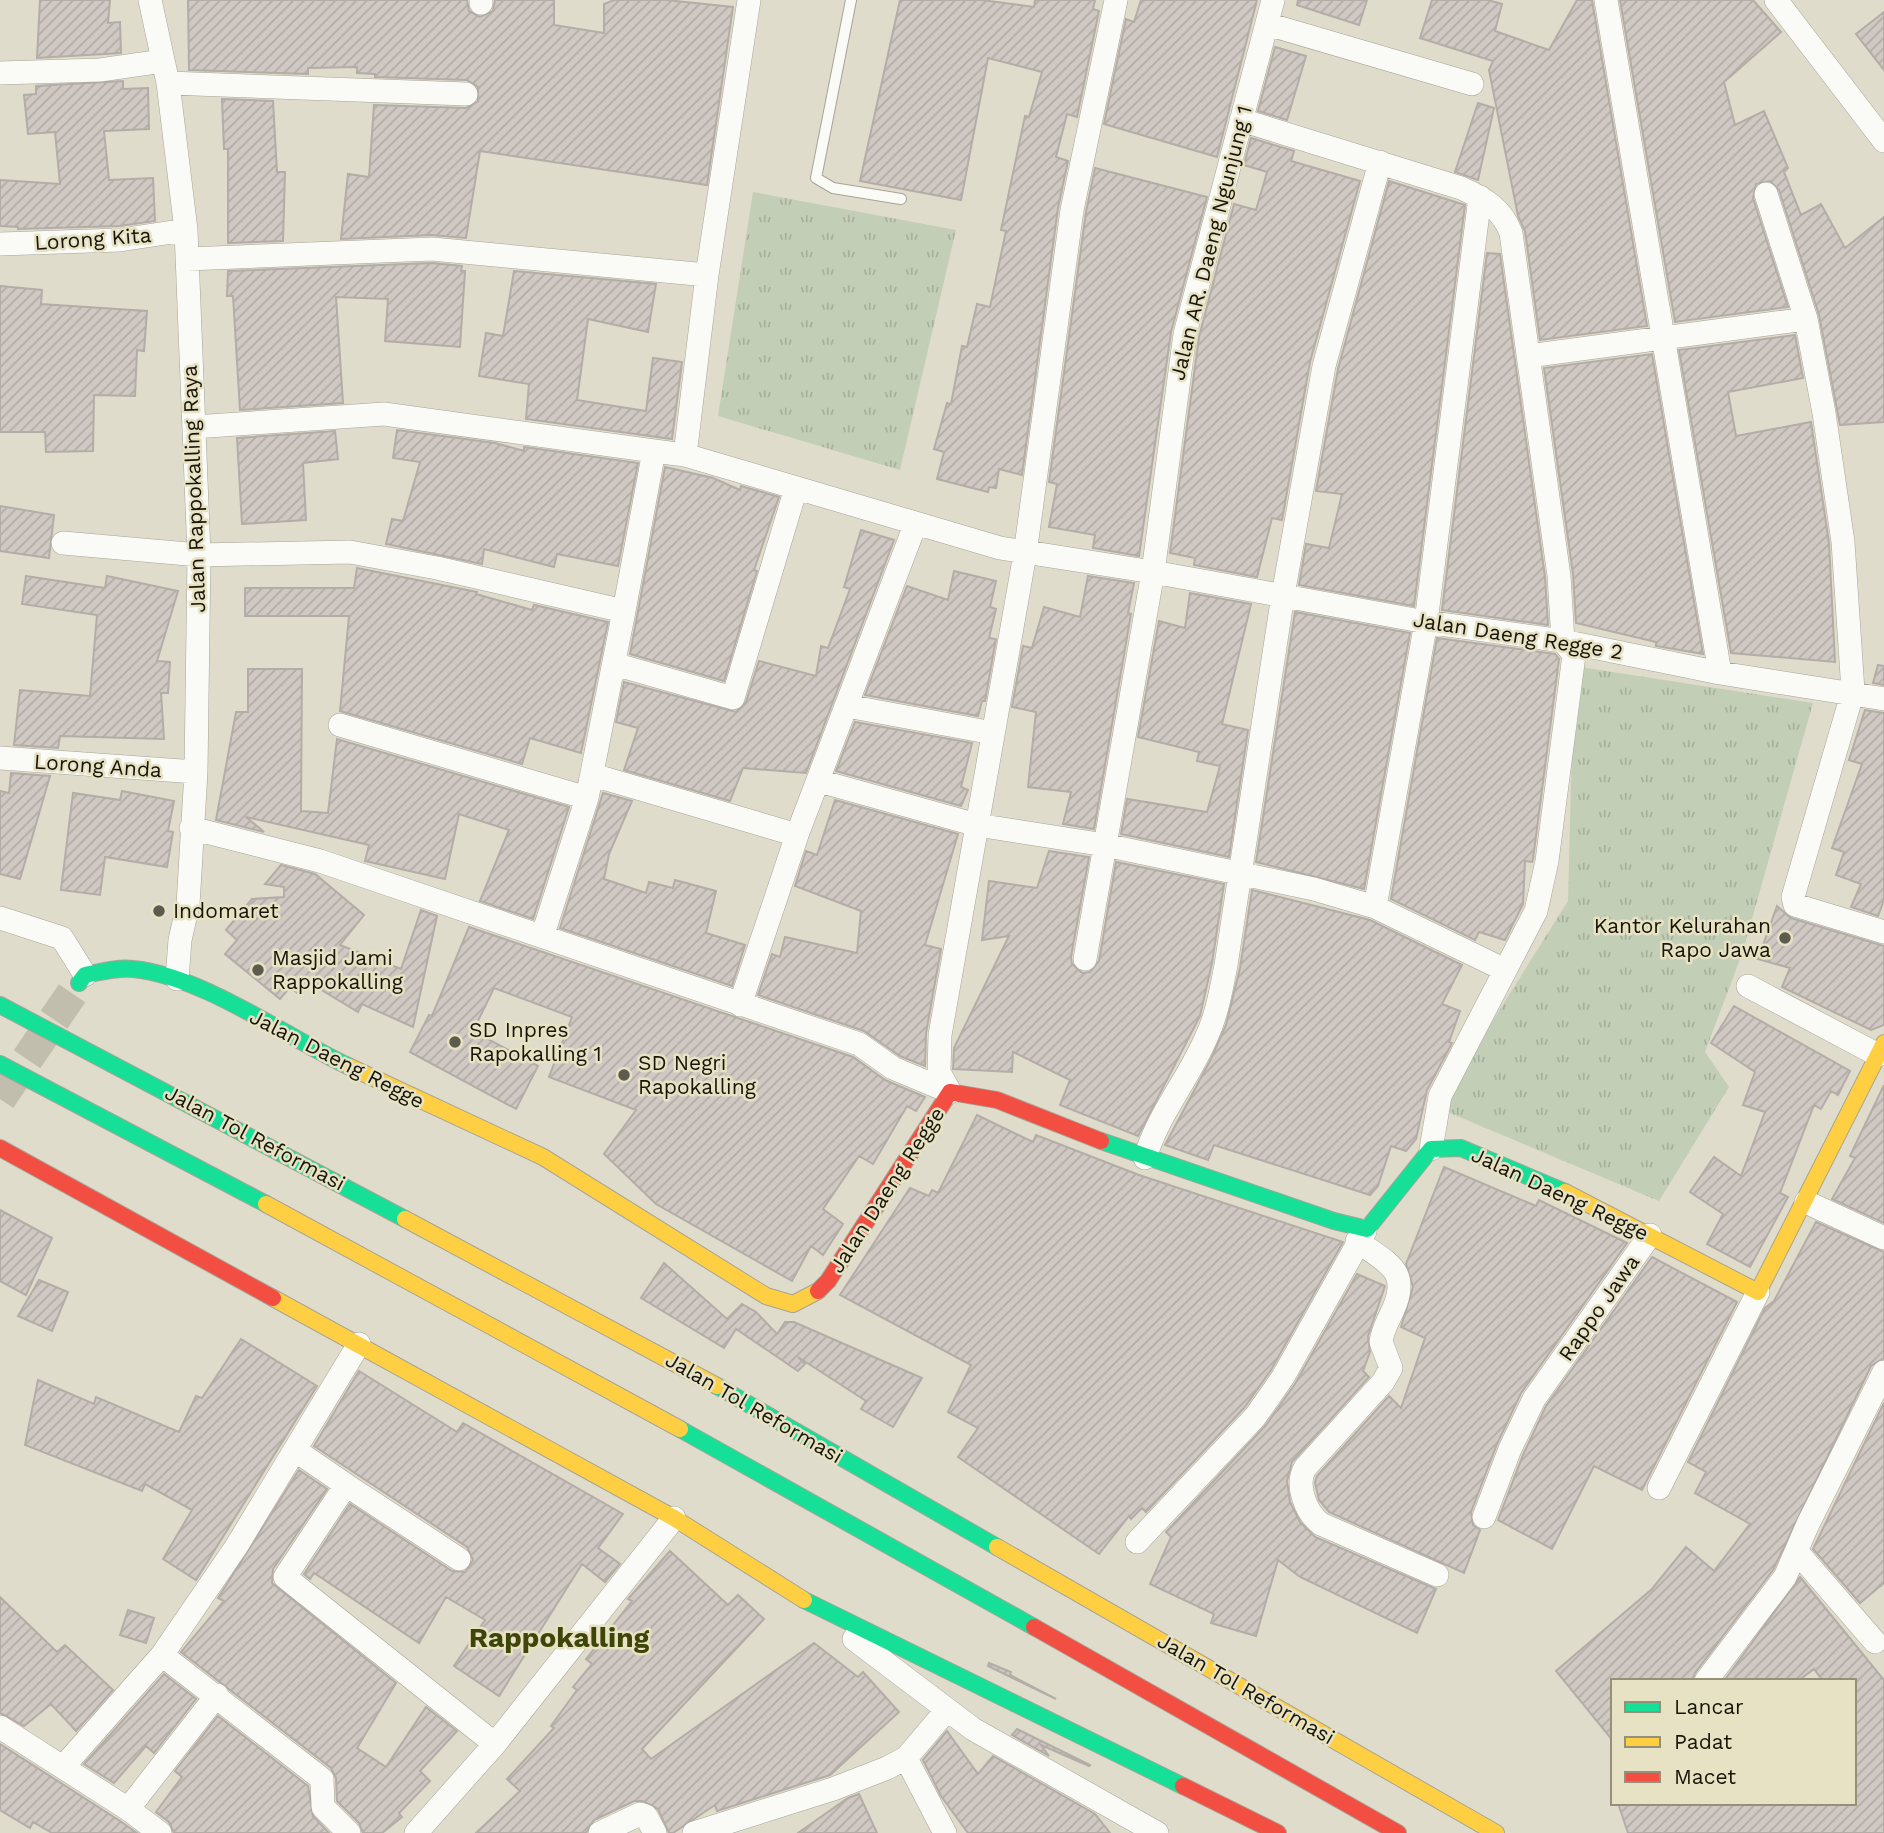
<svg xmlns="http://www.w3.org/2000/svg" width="1884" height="1833" viewBox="0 0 1884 1833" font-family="'Work Sans',sans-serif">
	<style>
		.grass { fill: url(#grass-tufts) }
		.building { fill: url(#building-hatch); stroke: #b4aca7; stroke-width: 2 }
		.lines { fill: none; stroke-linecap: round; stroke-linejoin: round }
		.secondary-tunnel { stroke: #c1beae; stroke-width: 32; stroke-dasharray: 32 16; stroke-linecap: butt }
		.lane-casing { stroke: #a7a497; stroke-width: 12 }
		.street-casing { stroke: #a7a497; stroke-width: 24 }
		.fast-casing { stroke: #a7a497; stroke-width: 18 }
		.slow-casing { stroke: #a7a497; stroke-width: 18 }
		.jam-casing { stroke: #a7a497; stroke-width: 18 }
		.lane { stroke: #fafaf7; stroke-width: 10 }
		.street { stroke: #fafaf7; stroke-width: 23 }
		.fast { stroke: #16e098; stroke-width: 16 }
		.slow { stroke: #ffcf43; stroke-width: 16 }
		.jam { stroke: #f24e42; stroke-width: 16 }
		.poi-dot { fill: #5d5b4e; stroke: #e7e2c3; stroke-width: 2.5 }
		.labels { text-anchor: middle; stroke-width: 5; stroke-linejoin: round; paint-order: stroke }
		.street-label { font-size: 21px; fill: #17150a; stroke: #e7e2c3 }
		.poi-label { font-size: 21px; fill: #17150a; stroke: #e7e2c3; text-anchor: start }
		.district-label { font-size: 28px; font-weight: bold; fill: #3e4508; stroke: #e7e2c3 }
	</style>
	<defs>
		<pattern id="grass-tufts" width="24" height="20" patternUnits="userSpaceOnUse" patternTransform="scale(1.75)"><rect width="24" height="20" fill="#c3ceb6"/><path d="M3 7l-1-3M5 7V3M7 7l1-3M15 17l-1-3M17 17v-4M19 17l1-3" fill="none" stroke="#a7b09b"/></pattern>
		<pattern id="building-hatch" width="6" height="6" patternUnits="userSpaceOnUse" patternTransform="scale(1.75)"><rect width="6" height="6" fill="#d0c9c3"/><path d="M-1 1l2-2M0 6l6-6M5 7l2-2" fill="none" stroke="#b2aca6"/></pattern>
	</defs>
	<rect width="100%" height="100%" fill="#dfdccb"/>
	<path class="grass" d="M753,192L956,230L900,470L718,416Z
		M1574,666L1813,703L1742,954L1705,1052L1729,1087L1659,1201L1438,1108L1568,901Z"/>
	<path class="building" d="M40,0H110L108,23L120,22L121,53L37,58Z
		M188,0H467L469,11L480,17L493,11L495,0H554V25L604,33V4L614,0H666L733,7L707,185L480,151L466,238L431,235L341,239L348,174L369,177L374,105L466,108L478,101V87L467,80L375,77V74L357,73V67L308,68V74L189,70Z
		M900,0H982L1034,7L1035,0H1095L1093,9L1099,11L1077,117L1067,114L1056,157L1068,161L1058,208L1022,475L999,469L996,488L989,487L988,492L937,479L944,452L934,449L947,403L951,404L962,346L967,347L977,304L990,307L1006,231L1001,230L1025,116L1029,117L1042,72L988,58L961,200L860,181Z
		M1141,0H1257L1217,157L1104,124L1126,19L1134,22Z
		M1298,0H1367L1359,25L1297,5Z
		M1432,0H1488L1502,4L1495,31L1549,50L1577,0H1592L1647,326L1540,340L1525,231L1518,216L1489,70L1493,61L1420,38Z
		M1620,0H1753L1781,32L1724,82L1735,125L1764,111L1788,168L1784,172L1801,215L1821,204L1845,248L1884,217V422L1840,425L1819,315L1779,190L1770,181L1756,184L1753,198L1788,307L1675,322Z
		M1884,12V70L1856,34Z
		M1275,47L1306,56L1287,120L1258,111Z
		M123,81V89L148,88L149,129L104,131L109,180L153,178L155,221L119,226L18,229V227L0,226V180L60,184L55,132L28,134L24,95L36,94V86Z
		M222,99L273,101L277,172H285L283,241L228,243V149H224Z
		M1478,103L1494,108L1478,180L1455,172Z
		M1251,138L1294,151L1291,161L1360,181L1310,362L1282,520L1272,518L1257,577L1194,565L1195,558L1170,553L1199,337L1234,204L1256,210L1267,172L1244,165Z
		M1095,168L1207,197L1171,332L1139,556L1093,548L1095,535L1049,527L1057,484L1049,482L1086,212Z
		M1389,181L1465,205L1414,606L1299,585L1306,544L1329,548L1342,494L1316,491L1338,369Z
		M1487,253L1500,254L1545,577L1548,625L1442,610Z
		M432,263L462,266L461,271H465L460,347L385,341L388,299L336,297L343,403L240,410L233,296H227L228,271Z
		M514,271L656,284L648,332L588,319L577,400L646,411L653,358L682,362L672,439L526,419L529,384L479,376L486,333L503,336Z
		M0,286L42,290L41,304L147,311L144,351L137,350L135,396L94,395L93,451L46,452L45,432H0Z
		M1795,335L1803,378L1728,392L1736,436L1811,422L1829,543L1835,662L1731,653L1679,350Z
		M1652,354L1703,654L1656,646V642L1576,623L1573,574L1544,368Z
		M397,430L495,443L524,451V447L638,463L618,566L557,554L554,567L484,549L482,564L386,544L392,519L403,521L420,462L393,458Z
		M335,431L338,459L303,463L306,520L242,524L237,438Z
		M665,467L713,478L740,490L741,486L779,497L754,570L757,571L724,681L630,654Z
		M0,506L54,515L49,558L0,551Z
		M861,530L894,540L806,773L743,768L730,801L624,770L638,728L616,722L624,682L736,712L746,702L759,661L816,676L821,646L828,648L850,589L844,587Z
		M357,568L477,592L476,594L532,610L534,605L608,622L581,753L530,738L522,764L340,711L349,616H245V588H354Z
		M954,571L996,581L990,607L996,609L989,638L996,639L985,701H982L978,716L865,695L907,586L948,600Z
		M26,576L105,588L107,576L178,591L157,661L170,662L168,693H161L164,739L60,736L58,748L14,745L20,690L90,696L97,615L22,604Z
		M1088,576L1134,583L1128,613L1131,614L1094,829L1063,824L1071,792L1028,787L1036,712L1012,707L1023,646L1032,648L1044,607L1080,617Z
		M1190,593L1251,604L1222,724L1248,730L1229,857L1121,834L1127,799L1207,812L1220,766L1197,761L1199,752L1138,737L1159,621L1185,628Z
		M1295,612L1410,633L1364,889L1256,862Z
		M1437,638L1555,654L1559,659L1533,859L1532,862L1525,861L1523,904L1505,940L1479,932L1475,940L1391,899Z
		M1878,665L1884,666V685L1873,683Z
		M248,669H302L301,811L328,813L337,739L569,807L533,919L480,901L509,830L459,814L445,879L365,861L369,845L246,817L264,832L216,820L236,712H248Z
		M1865,710L1884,713V900L1878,916L1851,907L1861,884L1836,875L1844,852L1832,848L1862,764L1849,760Z
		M855,722L972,743L961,787L968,790L961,806L836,771Z
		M11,773L50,776L20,879L0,874V791L9,793Z
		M122,791L174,801L168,831L173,832L167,867L105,857L100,895L61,890L73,793L120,800Z
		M603,793L632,801L609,854L604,879L646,893L649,882L673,888L675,880L716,891L706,933L745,945L732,986L560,928Z
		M835,800L958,834L925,945L941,949L926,1033L925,1066L900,1056L864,1031L758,995L772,954L780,957L785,937L857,953L861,911L795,886L806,851L817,855Z
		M1049,851L1089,857L1071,957L1072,964L1082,973L1090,972L1099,961L1116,862L1224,884L1212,963L1200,1016L1138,1136L1060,1105L1070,1080L1013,1052L1012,1072L953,1069L954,1048L1009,936L982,940L989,881L1037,888Z
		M281,865L315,874L364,915L340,945L401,969L421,910L437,916L413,1027L362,1004L358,1012L310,983L300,995L290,987L280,999L225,954L237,940L226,930L252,899L284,897V887L265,884Z
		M1252,890L1370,920L1462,965L1442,1004L1460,1011L1449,1042L1452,1043L1427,1090L1416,1139L1406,1151L1391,1146L1378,1186L1370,1195L1214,1145L1208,1160L1165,1145L1211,1059L1226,1025L1240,968Z
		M1777,906L1791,918L1884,946V1025L1871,1030L1782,987L1790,968L1758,959Z
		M469,927L853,1057L885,1080L925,1097L916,1111L907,1106L873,1164L859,1156L823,1209L843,1224L823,1255L811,1246L792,1281L656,1204L604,1154L636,1110L549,1077L572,1017L494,988L473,1031L538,1066L516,1109L410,1052L429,1015L432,1016Z
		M1734,1006L1850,1071L1838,1095L1831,1091L1821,1109L1814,1105L1780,1193L1788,1197L1750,1267L1707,1244L1723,1214L1690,1192L1714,1157L1741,1176L1765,1112L1743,1105L1755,1072L1711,1043Z
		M1884,1085V1223L1832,1199L1855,1158L1850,1156Z
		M977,1115L1033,1142L1036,1135L1139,1175L1343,1242L1271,1370L1244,1408L1146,1512L1142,1508L1131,1519L1129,1516L1099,1554L958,1457L978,1428L948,1412L971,1365L840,1295L910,1188L929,1196L932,1190L938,1193Z
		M1444,1167L1536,1206L1539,1200L1627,1243L1521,1393L1497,1444L1471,1512L1473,1525L1480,1530L1464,1573L1329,1512L1319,1500L1315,1483L1317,1476L1389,1396L1401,1408L1425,1338L1401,1327L1413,1287L1406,1264Z
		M0,1210L52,1238L26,1295L0,1281Z
		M1816,1222L1884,1252V1358L1871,1366L1773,1570L1695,1673L1692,1681H1613V1741L1556,1671L1652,1589L1686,1547L1714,1571L1750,1524L1695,1493L1706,1472L1688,1462L1765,1308L1774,1301Z
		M1652,1257L1737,1302L1642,1490L1594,1466L1552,1549L1498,1520L1523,1455L1546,1406Z
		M664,1263L727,1319L742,1304L756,1312L777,1334L785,1322H794L922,1378L893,1427L861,1409L866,1401L798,1357L805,1364L798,1371L736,1329L724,1348L641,1298Z
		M1357,1274L1385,1286L1368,1336L1370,1352L1363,1371L1369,1377L1292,1462L1287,1481L1290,1502L1300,1522L1315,1537L1436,1589L1417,1633L1300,1577L1278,1560L1256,1636L1211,1623L1214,1614L1150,1584L1171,1537L1166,1532L1266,1425L1295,1384Z
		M39,1280L68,1292L52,1331L18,1316Z
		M241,1339L317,1386L196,1580L163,1559L192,1510L145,1484L142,1491L25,1445L38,1380L94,1404L96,1397L179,1432L196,1396L202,1398Z
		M359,1371L457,1432L463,1423L623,1514L598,1548L620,1564L605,1582L582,1564L499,1696L454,1666L485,1620L446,1597L419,1643L314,1573L310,1579L304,1574L350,1504L452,1571L465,1572L473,1560L467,1547L314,1446Z
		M1884,1403V1583L1860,1603L1813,1549Z
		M299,1470L327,1489L273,1569L272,1583L396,1683L357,1748L386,1767L426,1707L457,1731L420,1771L430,1781L399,1813L402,1817L382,1833H363L359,1823L337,1801L336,1778L331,1768L181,1652L224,1601L218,1598Z
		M670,1551L728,1605L738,1595L764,1619L642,1749L651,1759L814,1643L858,1677L863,1672L899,1712L830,1775L717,1811L715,1805L673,1833H669L658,1809L643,1801H634L594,1820L586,1833H476L520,1791L507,1779L554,1728L551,1726L577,1690L573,1687L592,1664L586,1659L632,1601L628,1599Z
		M1800,1577L1884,1680V1833H1628L1618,1803H1854V1681H1823L1814,1669L1798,1681H1724Z
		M0,1597L57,1652L65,1645L113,1690L76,1731L51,1704L24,1726L0,1713Z
		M128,1610L154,1618L146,1643L120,1635Z
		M989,1663L1011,1672L1010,1675L1056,1699L988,1666Z
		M164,1674L196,1699L154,1753L146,1746L114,1783L84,1764Z
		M218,1716L308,1786L313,1816L329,1833H174L169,1822L156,1812L182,1777L175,1771Z
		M1017,1729L1090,1765L1089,1766L1041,1745L1049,1756L1012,1735Z
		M947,1731L978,1774L993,1756L1095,1814L1110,1833H968L941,1796L923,1760Z
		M0,1744L120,1821L137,1833H52L33,1822L30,1828L0,1810Z
		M859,1794L877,1833H798L848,1798Z"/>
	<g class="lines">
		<path class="secondary-tunnel" d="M0,1099L79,983"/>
		<defs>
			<path id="lane" d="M851,0L816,178L833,188L901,199"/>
			<path id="street" d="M150,0L168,83L186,230L199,555L196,772L188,905L180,940L177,979
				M1273,0L1185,334L1153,572L1426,622L1563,641L1720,673L1884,699
				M1606,0L1720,673
				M1776,0L1884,141
				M481,3V0
				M1267,24L1472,84
				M0,73L100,70L163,61
				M168,83L466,94
				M1241,120L1461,188C1484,198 1502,209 1511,233L1559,576L1563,641L1574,655L1547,861L1536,911L1440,1096L1431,1149
				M1766,194L1806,319L1824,413L1843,542L1853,691L1793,897L1795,905L1884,932
				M0,244L120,240L186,230
				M187,259L432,249L707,275
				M1528,356L1806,319
				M194,427L384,414L654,451
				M685,455L707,275L749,0
				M63,543L199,555L350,552L437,568L624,611L654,451L685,455L1000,548L1153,572L1085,959
				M614,664L733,698L796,488
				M847,706L993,733
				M340,725L587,798
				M0,758L196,772
				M593,775L797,835
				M819,781L977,825L1105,845L1314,889L1375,907L1505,970
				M191,828L320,861L859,1044L893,1068L950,1092
				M1375,907L1426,622L1480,197
				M0,918L62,938L85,975
				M543,934L587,798L624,611
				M1748,986L1878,1055
				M740,1005L797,835L915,525
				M950,1092L939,1072L940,1035L1025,554L1072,210L1116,0
				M1145,1158C1158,1114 1188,1080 1206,1038C1217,1015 1221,990 1226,965L1283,595L1324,366L1380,162
				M1806,1202L1884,1238
				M1357,1241C1387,1263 1411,1270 1393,1310C1388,1321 1382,1331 1381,1342L1391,1368L1383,1382L1305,1468C1295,1485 1306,1513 1321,1524L1437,1575
				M295,1450L346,1485L285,1577L495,1744
				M346,1485L459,1559
				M1659,1488L1758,1292
				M1484,1517L1510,1449L1534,1399L1650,1235
				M1137,1542L1255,1417L1283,1377L1365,1231
				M1798,1553L1875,1642
				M854,1639L973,1729L1157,1833
				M162,1655L322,1779L323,1807L349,1833
				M1706,1681L1785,1577L1808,1524L1884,1372
				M0,1727L128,1809L160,1833
				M906,1758L945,1833
				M63,1767L162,1655L236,1547L359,1344
				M128,1809L217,1695
				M416,1833L495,1744L674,1518
				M600,1833L640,1814L646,1816L655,1833
				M694,1833L833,1789L887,1768L906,1758L946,1711"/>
			<path id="fast" d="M79,983L85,975C101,972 117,967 133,969C203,976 286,1037 350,1067
				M0,1005L405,1219
				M0,1064L266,1204
				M1101,1141L1334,1221L1367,1229L1431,1149L1461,1148L1565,1192
				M717,1386L997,1547
				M680,1429L1034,1627
				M804,1600L1183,1786"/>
			<path id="slow" d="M350,1067L543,1157L766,1296L793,1304L818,1291
				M1565,1192L1758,1292L1884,1043
				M266,1204L680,1429
				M405,1219L717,1386
				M273,1298L674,1518L804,1600
				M997,1547L1496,1833"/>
			<path id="jam" d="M0,1148L273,1298
				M818,1291L828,1281L950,1092L997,1100L1101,1141
				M1034,1627L1398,1833
				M1183,1786L1278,1833"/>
		</defs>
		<use href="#lane" class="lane-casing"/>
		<use href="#street" class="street-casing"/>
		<use href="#fast" class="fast-casing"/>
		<use href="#slow" class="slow-casing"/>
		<use href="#jam" class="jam-casing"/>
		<use href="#lane" class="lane"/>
		<use href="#street" class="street"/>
		<use href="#fast" class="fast"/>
		<use href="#slow" class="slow"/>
		<use href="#jam" class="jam"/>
	</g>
	<g class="poi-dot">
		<circle cx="159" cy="911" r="7"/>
		<circle cx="1785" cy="938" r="7"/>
		<circle cx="258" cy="970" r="7"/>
		<circle cx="455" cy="1042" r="7"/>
		<circle cx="624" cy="1075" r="7"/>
	</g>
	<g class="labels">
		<g class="street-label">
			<text transform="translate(93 239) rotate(-4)" y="7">Lorong Kita</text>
			<text transform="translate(1211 243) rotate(-76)" y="7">Jalan AR. Daeng Ngunjung 1</text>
			<text transform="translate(194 489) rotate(-92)" y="7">Jalan Rappokalling Raya</text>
			<text transform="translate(1518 636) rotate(9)" y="7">Jalan Daeng Regge 2</text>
			<text transform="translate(98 766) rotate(4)" y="7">Lorong Anda</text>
			<text transform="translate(337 1059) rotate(27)" y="7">Jalan Daeng Regge</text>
			<text transform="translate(255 1138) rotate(28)" y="7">Jalan Tol Reformasi</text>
			<text transform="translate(887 1190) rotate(-57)" y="7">Jalan Daeng Regge</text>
			<text transform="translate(1560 1194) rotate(25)" y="7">Jalan Daeng Regge</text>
			<text transform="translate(1599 1308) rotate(-55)" y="7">Rappo Jawa</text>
			<text transform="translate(754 1408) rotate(30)" y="7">Jalan Tol Reformasi</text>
			<text transform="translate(1246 1689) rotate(30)" y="7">Jalan Tol Reformasi</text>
		</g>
		<g class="poi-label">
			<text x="173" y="918">Indomaret</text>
			<text x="1771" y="933" text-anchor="end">Kantor Kelurahan<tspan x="1771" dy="24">Rapo Jawa</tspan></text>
			<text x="272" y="965">Masjid Jami<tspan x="272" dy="24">Rappokalling</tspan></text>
			<text x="469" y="1037">SD Inpres<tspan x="469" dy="24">Rapokalling 1</tspan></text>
			<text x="638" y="1070">SD Negri<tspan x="638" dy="24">Rapokalling</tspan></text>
		</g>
		<g class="district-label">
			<text x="559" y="1647">Rappokalling</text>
		</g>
	</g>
	<rect x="1611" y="1679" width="245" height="126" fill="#e7e2c3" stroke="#949079" stroke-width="2"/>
	<rect x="1625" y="1702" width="35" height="10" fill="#16e098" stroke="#949079" stroke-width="2"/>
	<text x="1674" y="1714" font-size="21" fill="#17150a">Lancar</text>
	<rect x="1625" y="1737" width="35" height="10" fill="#ffcf43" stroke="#949079" stroke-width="2"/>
	<text x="1674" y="1749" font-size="21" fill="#17150a">Padat</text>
	<rect x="1625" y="1772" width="35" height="10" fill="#f24e42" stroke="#949079" stroke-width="2"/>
	<text x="1674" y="1784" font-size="21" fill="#17150a">Macet</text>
</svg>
